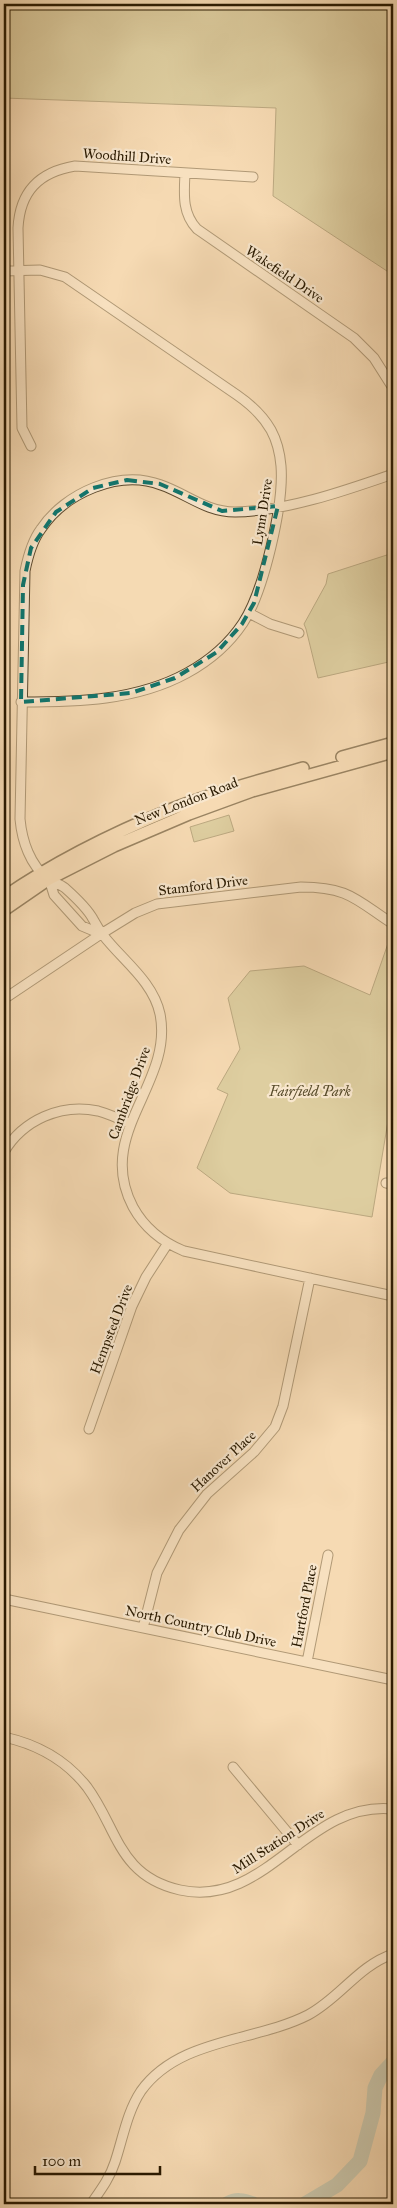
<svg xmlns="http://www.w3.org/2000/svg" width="397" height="2208" viewBox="0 0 397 2208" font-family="'IM FELL Great Primer',serif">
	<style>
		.green { fill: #c1be89; stroke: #766c45 }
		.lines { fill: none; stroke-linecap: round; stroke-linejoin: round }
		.river { stroke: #9dbab1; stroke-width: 15 }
		.minor-casing { stroke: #5d4a2e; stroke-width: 11 }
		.major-casing { stroke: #2a1a01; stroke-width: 14 }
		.minor { stroke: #f8e7ce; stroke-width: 9 }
		.major { stroke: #f5dab3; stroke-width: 11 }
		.marked { fill: none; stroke: #0f766e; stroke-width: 4; stroke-dasharray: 10 6; stroke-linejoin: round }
		.labels { text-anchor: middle; stroke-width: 4.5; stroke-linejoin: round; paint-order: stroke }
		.street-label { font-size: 14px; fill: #2a1a01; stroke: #f8e7ce }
		.park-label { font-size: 14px; font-style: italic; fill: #574b2a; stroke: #f8e7ce }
	</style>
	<rect width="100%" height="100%" fill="#f5dab3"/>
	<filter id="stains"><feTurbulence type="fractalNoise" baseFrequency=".004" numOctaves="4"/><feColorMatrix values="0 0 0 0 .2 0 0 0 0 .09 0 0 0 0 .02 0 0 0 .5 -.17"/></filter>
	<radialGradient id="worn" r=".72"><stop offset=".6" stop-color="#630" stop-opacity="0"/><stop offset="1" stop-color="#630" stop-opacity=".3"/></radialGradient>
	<path class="green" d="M4,4H393V275L273,196L276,108L4,98Z
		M393,553V661L318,678L306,629L304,624L326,584L328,574Z
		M229,815L234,831L194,842L190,827Z
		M392,932L393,933V1091L372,1217L230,1193L197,1168L228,1094L217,1089L240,1049L228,998L250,971L304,966L370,995Z"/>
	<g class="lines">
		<path class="river" d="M227,2204C236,2199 243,2200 253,2204
			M305,2204L337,2185L360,2161L373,2113L375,2088L381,2075L393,2062"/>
		<defs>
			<path id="minor" d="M185,173C184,194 182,213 197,229L354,338L374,358L393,388
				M4,271L40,270L65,277L237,395C250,404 263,416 271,430C277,441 280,454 281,466C284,504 264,591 243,623C229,644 209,661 187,673C136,701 77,702 21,702
				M31,446L22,428L18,228C20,191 39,172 75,166L253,177
				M393,474C344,491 287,511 235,512C206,512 187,494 161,485C119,469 65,493 41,529C32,541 28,556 25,571L20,819C22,841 30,865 48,879C53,882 60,884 65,888C74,896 87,908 93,919C96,924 99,930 103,935C122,960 153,981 160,1014C174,1084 94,1133 133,1207C144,1227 162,1242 184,1251L393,1296
				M249,613L270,624L299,633
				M49,879L54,895L82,926L101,934
				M4,999L101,934L135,913L157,904L301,887C349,887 356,900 393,924
				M4,1152C23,1120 61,1103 98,1111C109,1114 120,1119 130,1124
				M386,1183L393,1184
				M89,1429L132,1306L146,1277L168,1243
				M4,1599L393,1680
				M143,1628L157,1573L179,1530L207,1494L254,1452L275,1427L283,1406L310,1278
				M307,1662L328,1555
				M4,1737C36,1744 66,1760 87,1787C118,1829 118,1876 180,1890C267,1909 306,1800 393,1809
				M233,1767L298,1845
				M91,2204C100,2191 110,2178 115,2162C123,2138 127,2112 141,2091C179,2038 255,2042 308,2015C340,1998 358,1966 393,1954"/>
			<path id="major" d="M342,757L393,743
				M4,897C56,861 113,833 172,809C214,792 259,781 303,768
				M4,910L49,879L114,846L189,814L252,791L393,752"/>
		</defs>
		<use href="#minor" class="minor-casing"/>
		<use href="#major" class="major-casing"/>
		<use href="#minor" class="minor"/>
		<use href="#major" class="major"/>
	</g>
	<path d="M0 0H397V2208H0ZM127,480L160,484L222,511L278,506L254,603L242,624L217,652L175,678L131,693L21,702L23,585L31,548L56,512L93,488Z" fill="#f5dab3" fill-opacity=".55" fill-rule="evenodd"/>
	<path class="marked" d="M127,480L160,484L222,511L278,506L254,603L242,624L217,652L175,678L131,693L21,702L23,585L31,548L56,512L93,488Z"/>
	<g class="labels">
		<g class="street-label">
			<text transform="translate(127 156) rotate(4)" y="5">Woodhill Drive</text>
			<text transform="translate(285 274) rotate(34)" y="5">Wakefield Drive</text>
			<text transform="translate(262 512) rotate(-81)" y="5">Lynn Drive</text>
			<text transform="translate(186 801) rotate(-21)" y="5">New London Road</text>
			<text transform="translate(203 885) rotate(-7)" y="5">Stamford Drive</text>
			<text transform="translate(129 1093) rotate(-70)" y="5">Cambridge Drive</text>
			<text transform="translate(111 1329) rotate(-69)" y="5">Hempsted Drive</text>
			<text transform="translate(223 1461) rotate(-43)" y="5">Hanover Place</text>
			<text transform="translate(304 1606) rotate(-79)" y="5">Hartford Place</text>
			<text transform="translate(201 1626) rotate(12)" y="5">North Country Club Drive</text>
			<text transform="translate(278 1841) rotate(-33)" y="5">Mill Station Drive</text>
		</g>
		<g class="park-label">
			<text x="310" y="1096">Fairfield Park</text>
		</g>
	</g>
	<rect width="397" height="2208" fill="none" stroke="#f5dab3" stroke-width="20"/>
	<rect x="5" y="5" width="387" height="2198" fill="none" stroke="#2a1a01" stroke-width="2.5"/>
	<rect x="10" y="10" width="377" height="2188" fill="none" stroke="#2a1a01"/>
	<path d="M35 2166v8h125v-8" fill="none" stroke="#2a1a01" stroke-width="2.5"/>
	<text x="42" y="2166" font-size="15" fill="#2a1a01" stroke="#f8e7ce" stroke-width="4" paint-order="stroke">100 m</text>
	<rect width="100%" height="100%" filter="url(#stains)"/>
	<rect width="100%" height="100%" fill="url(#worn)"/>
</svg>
